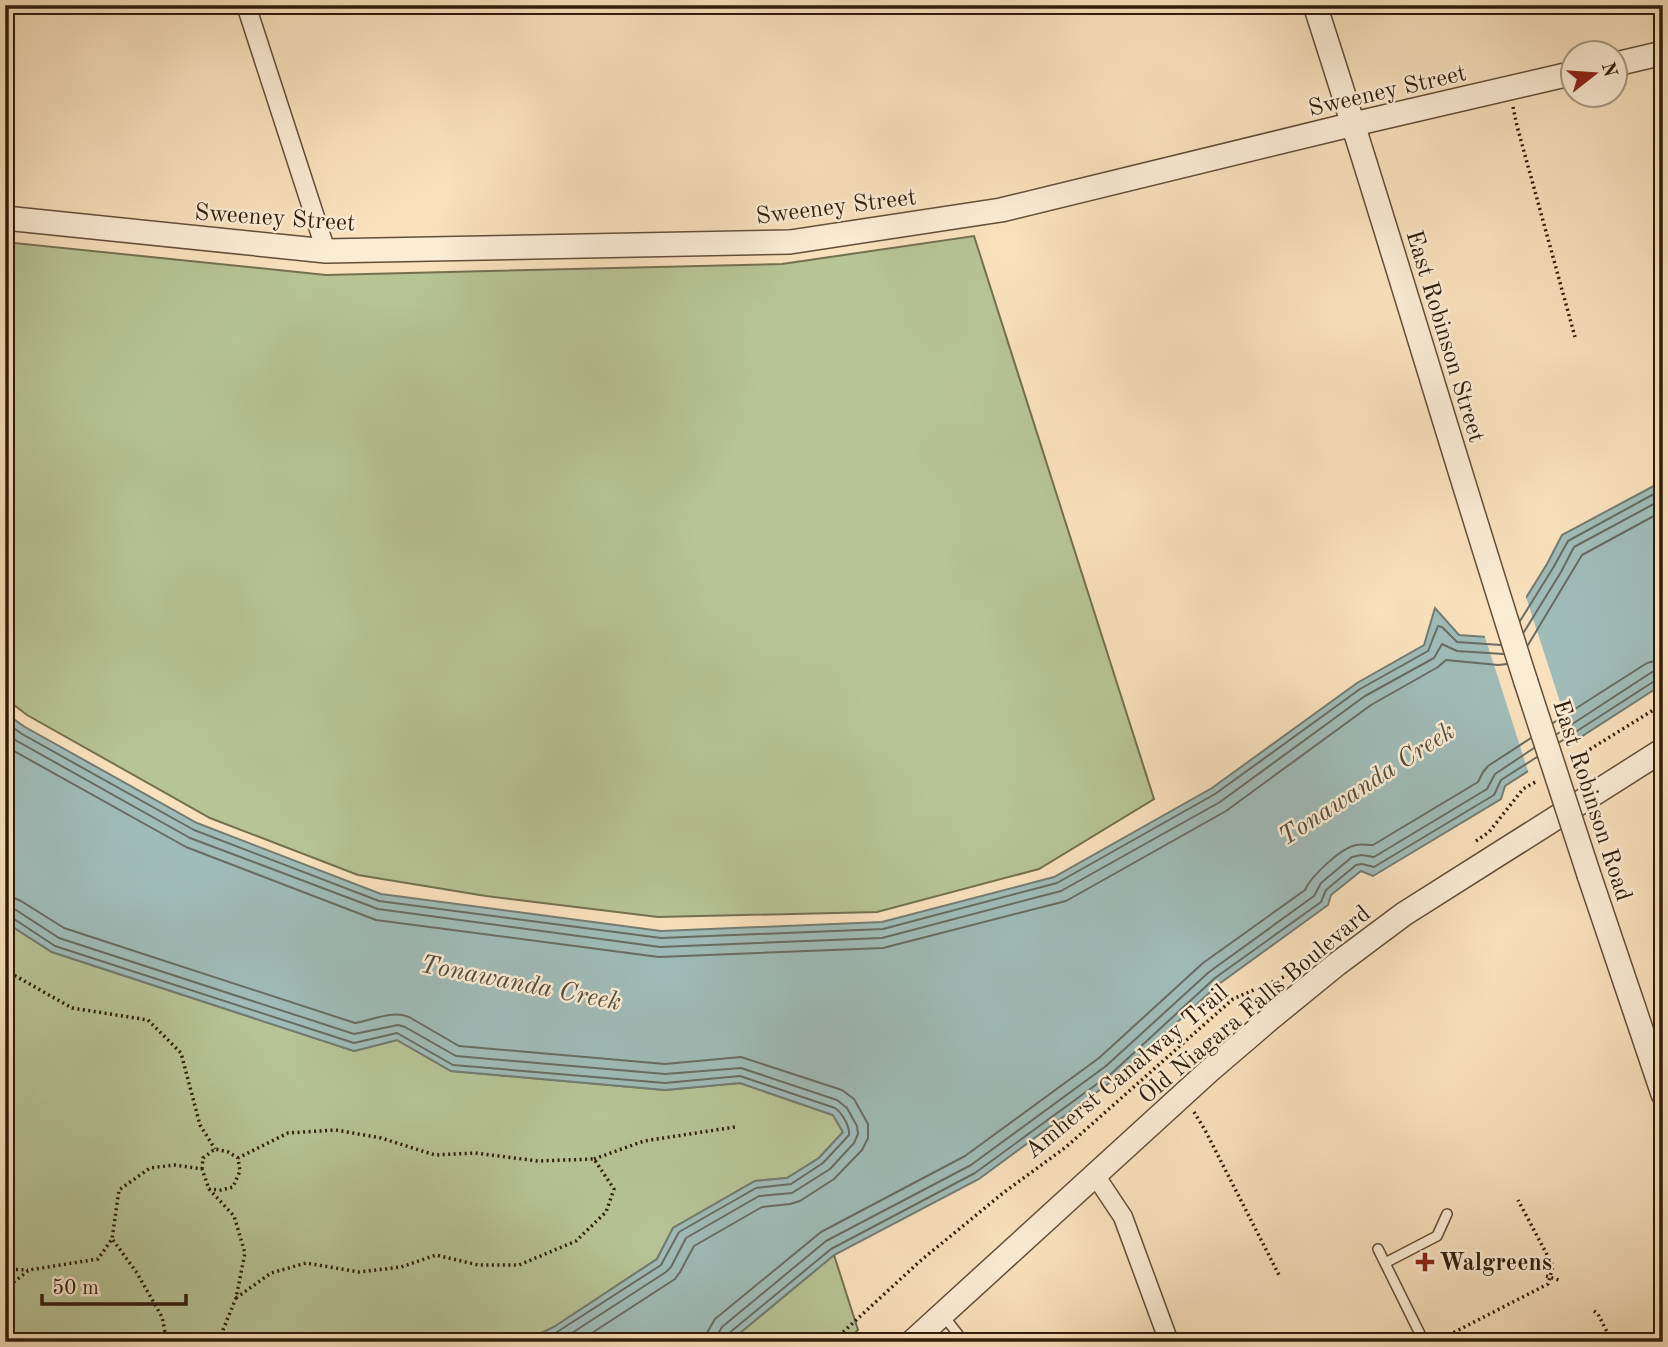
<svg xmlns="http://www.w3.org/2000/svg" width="1668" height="1347" viewBox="0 0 1668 1347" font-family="'Old Standard TT',serif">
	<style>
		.green { fill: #b7c496; stroke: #737050; stroke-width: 2 }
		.water { fill: #a0bcb9; stroke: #737c73; stroke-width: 2 }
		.pier { fill: #f9e1bd }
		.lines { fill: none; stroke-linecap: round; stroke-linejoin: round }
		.shore { stroke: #686c62; stroke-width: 2 }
		.service-casing { stroke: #624e37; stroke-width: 12 }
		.minor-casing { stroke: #624e37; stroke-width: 21 }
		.tertiary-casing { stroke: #624e37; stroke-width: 26 }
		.path { stroke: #2f1d0a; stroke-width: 3.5; stroke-dasharray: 2 3.5; stroke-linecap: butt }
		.service { stroke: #fbecd4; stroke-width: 9 }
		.minor { stroke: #fbecd4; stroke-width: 18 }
		.tertiary { stroke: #fbecd4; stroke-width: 23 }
		.tertiary-bridge-casing { stroke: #624e37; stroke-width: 26; stroke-linecap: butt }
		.tertiary-bridge { stroke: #fbecd4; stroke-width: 23 }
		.poi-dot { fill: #8f2418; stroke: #fbecd4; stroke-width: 2.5 }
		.labels { text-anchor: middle; stroke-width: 5; stroke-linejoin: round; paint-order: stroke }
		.street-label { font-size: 24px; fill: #2f1d0a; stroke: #fbecd4 }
		.poi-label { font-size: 24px; font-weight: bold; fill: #2f1d0a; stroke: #fbecd4; text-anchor: start }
		.water-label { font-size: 26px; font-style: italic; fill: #514d3f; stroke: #fbecd4 }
	</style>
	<rect width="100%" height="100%" fill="#f9e1bd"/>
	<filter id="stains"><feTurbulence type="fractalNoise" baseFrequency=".00286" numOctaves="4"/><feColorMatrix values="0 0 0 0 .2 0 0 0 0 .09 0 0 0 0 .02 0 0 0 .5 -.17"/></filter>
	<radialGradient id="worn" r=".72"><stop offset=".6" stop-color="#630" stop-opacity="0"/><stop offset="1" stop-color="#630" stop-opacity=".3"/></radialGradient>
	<path class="green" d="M974,236L1154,799L1039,869L877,912L658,917L486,896L358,875L210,818L27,715L5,698V242L326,275L782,264Z
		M5,922L52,952L354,1051L397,1040L451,1071L665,1090L740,1083L833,1115L843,1132L819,1158L787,1178L755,1181L673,1228L657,1259L554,1327L523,1342H5Z
		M834,1255L858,1330L845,1342H729Z"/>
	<path class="water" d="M1663,481V684L1505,786L1501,799L1373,876L1361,871L1331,895L1328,905L1219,984L1116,1078L979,1179L834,1255L729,1342H523L554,1327L657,1259L673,1228L755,1181L787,1178L819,1158L843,1132L833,1115L740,1083L665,1090L451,1071L397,1040L354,1051L52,952L5,922V713L25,727L197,823L381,894L661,931L882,922L1054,877L1212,788L1357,683L1424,645L1435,608L1459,635L1501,638L1547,564L1562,535Z"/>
	<path class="pier" d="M1525,594L1574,745L1529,774L1484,634L1499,635Z"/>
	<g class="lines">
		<path class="shore" d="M1520,621L1553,568L1568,541L1663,489
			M1524,632L1561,572L1574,547L1663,499
			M1528,645L1582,555L1663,511
			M5,722L22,734L194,830L379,901L661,938L883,929L1057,883L1215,794L1360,689L1428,651L1438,626L1442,627L1457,642L1501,645
			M1553,723L1647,663L1663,659
			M5,732L17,741L190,838L378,909L660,947L882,938L1061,891L1220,802L1365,696L1434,658L1442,644L1457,651L1503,654
			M1557,734L1652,672L1663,670
			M1560,742L1656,680L1663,679
			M5,746L186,847L376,920L659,957L883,948L1066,901L1226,811L1371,705L1438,667L1446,660L1498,665L1507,664
			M5,897L14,898L21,901L64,928L355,1023C373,1020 391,1010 409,1017L459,1046L665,1064L741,1057L842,1090L854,1099L868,1124V1138L862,1150L834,1179L800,1201L790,1204L762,1207L694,1246L680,1272L675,1279L578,1342
			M5,907L16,910L59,938L354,1034L398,1025L405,1027L456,1056L665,1074L741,1068L837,1100L847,1108L857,1126L858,1134L854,1143L830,1169L792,1193L759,1196L686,1238L671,1267L666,1272L558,1342
			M5,916L11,917L55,946L354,1043L397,1033L453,1065L665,1083L740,1076L835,1108C842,1113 850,1126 849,1135L823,1163L791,1184L756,1188L679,1232L661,1265L557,1332L539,1342
			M706,1342L708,1331L715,1319L821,1232L965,1156L1099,1058L1203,963L1305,890C1311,876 1341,848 1356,845C1361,844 1367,845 1373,845L1478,782L1483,772L1488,766L1531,738
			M717,1342L718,1334L722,1327L826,1241L971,1165L1106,1066L1209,972L1314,896L1321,883L1352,857L1361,855L1374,857L1487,789L1495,774L1534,748
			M726,1342L728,1334L831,1249L975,1173L1112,1073L1215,978L1321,902L1326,890L1356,865L1362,864L1374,867L1494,795L1501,780L1537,757"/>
		<defs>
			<path id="service" d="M1378,1249L1424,1342
				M1385,1263L1437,1236L1447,1214
				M943,1315L964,1342"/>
			<path id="minor" d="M246,5L326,251
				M1095,1175L1123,1217L1169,1342"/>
			<path id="tertiary" d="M1315,5C1388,230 1454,457 1526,682
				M1616,64L1663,53
				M5,218L326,251L790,242L1001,210L1354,124L1574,73
				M1589,875L1663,1094
				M912,1342L1209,1071L1272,1017L1337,964L1404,914L1663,750"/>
		</defs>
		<use href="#service" class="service-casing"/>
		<use href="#minor" class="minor-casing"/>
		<use href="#tertiary" class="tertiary-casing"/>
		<path class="path" d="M1513,107L1517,126L1575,337
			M1571,761L1663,704
			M1476,841L1489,832L1523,789L1537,781
			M5,970L72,1008L148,1020L181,1053L200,1125L215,1149
			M1194,1112L1205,1130L1279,1275
			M594,1159L644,1141L735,1127
			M202,1169L203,1158L215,1149L228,1152L238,1158L240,1171L233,1187L221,1190L209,1189
			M113,1240L137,1273L162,1317L167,1342
			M5,1269L28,1270
			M1546,1276L1559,1280
			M5,1289L29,1270L98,1259L112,1239L119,1190L150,1168L174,1165L202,1169L209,1189L234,1216L245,1253L236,1298L218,1342
			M236,1298L271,1273L306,1263L359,1272L401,1267L436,1255L478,1265H519L576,1241L606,1212L614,1189L594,1159L538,1161L475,1153L435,1155L381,1138L336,1130L288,1133L238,1158
			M1594,1311L1598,1314L1612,1342
			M1439,1340L1548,1284L1553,1266L1518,1200
			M830,1342L841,1334L919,1262L1003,1193L1066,1147L1233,999L1288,975"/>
		<use href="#service" class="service"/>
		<use href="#minor" class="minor"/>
		<use href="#tertiary" class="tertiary"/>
		<defs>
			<path id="tertiary-bridge" d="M1526,682L1589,875"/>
		</defs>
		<use href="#tertiary-bridge" class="tertiary-bridge-casing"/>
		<use href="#tertiary-bridge" class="tertiary-bridge"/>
	</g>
	<path class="poi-dot" d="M1421.5 1251.5h7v7h7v7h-7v7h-7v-7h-7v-7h7z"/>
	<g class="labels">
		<g class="street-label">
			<text transform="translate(1387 90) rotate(-13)" y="8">Sweeney Street</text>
			<text transform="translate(836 206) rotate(-7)" y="8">Sweeney Street</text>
			<text transform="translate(275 217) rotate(4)" y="8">Sweeney Street</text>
			<text transform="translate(1446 336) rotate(73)" y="8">East Robinson Street</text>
			<text transform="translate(1593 800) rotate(72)" y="8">East Robinson Road</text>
			<text transform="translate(1254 1004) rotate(-40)" y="8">Old Niagara Falls Boulevard</text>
			<text transform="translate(1126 1071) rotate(-40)" y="8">Amherst Canalway Trail</text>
		</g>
		<g class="poi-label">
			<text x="1439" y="1270">Walgreens</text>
		</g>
		<g class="water-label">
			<text transform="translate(1366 783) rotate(-33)" y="9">Tonawanda Creek</text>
			<text transform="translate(521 982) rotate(11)" y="9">Tonawanda Creek</text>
		</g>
	</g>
	<rect width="1668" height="1347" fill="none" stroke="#f9e1bd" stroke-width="28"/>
	<rect x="7" y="7" width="1654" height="1333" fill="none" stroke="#2f1d0a" stroke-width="3.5"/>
	<rect x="14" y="14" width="1640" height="1319" fill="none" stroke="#2f1d0a" stroke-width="2"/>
	<g transform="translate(1594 74) rotate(73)"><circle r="33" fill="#fbecd4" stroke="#a99983" stroke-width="2"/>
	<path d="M0-5L12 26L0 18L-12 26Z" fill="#8f2418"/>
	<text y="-10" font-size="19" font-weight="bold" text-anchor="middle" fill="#2f1d0a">N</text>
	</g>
	<path d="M42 1294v10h144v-10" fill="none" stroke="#2f1d0a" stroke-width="3.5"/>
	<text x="52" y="1294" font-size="21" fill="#2f1d0a" stroke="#fbecd4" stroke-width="5" paint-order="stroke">50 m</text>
	<rect width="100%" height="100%" filter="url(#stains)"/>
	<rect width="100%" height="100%" fill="url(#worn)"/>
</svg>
